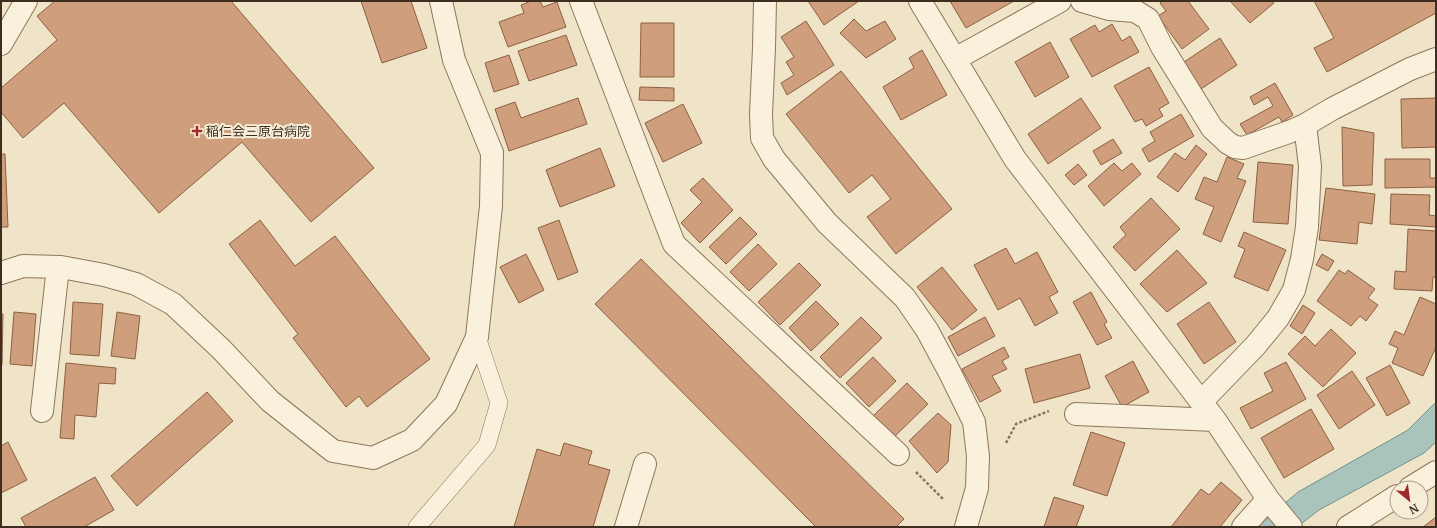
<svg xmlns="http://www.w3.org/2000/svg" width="1437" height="528" viewBox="0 0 1437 528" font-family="Merriweather,'Noto Sans JP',serif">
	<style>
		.water { fill: #a9c4bc; stroke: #6f938a }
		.building { fill: #cf9f7d; stroke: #8d5f41 }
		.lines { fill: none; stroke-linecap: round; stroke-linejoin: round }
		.service-casing { stroke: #8d765c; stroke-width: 18 }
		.minor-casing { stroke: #8d765c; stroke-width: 24 }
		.tertiary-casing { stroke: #8d765c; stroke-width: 24 }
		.path { stroke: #8d765c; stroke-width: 2.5; stroke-dasharray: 3 2; stroke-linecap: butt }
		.service { stroke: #faf1dc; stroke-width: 17 }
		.minor { stroke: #faf1dc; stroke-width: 22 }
		.tertiary { stroke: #faf1dc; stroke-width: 22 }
		.poi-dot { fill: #9e2a2b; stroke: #f7eed8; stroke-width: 1.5 }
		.labels { text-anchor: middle; stroke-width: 4; stroke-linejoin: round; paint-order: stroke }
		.poi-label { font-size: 13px; fill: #3d2e20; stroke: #f7eed8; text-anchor: start }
	</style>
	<rect width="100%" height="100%" fill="#f0e4c8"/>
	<path class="water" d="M1436,402V442L1424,453L1319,510L1297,527H1257L1298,492L1408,430Z"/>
	<path class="building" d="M55,1H231L374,168L311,222L242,142L159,213L64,103L23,138L1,112V88L57,40L37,16Z
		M361,1H411L427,48L382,63Z
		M531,1H540L543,7L557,2L566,27L508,47L499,22L524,13L521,5Z
		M808,1H859L824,25Z
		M950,1H1014L966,28Z
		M1162,1H1188L1209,29L1182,49L1158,16L1166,11L1160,3Z
		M1230,1H1272L1274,3L1250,23Z
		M1314,1H1436V13L1327,72L1314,48L1334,38Z
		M854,19L866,31L885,21L896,39L866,58L840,33Z
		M806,21L834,65L787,95L781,83L794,75L786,62L794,57L781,37Z
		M641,23H674V77H640Z
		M1112,24L1122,41L1130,36L1139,52L1092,77L1070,39L1095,25L1099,32Z
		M566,35L577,65L529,81L518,51Z
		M1220,38L1237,65L1201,89L1184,62Z
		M1050,42L1069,77L1035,97L1015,62Z
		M922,50L947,95L901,120L883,87L914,68L909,58Z
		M509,55L519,84L494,92L485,63Z
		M1149,67L1169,103L1159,109L1163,116L1146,126L1142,119L1135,122L1114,86Z
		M841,71L952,209L896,254L867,217L891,199L872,175L849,193L786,114Z
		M1275,83L1293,115L1282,122L1279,117L1247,135L1240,124L1273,106L1268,97L1254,105L1250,97Z
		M640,87L674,88V101L639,100Z
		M578,98L587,124L509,151L495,109L515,102L521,118Z
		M1081,98L1101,128L1048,164L1028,134Z
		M1436,98V147L1402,148L1401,99Z
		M683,104L702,143L663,162L645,123Z
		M1181,114L1194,136L1149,162L1142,149L1155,141L1150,132Z
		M1342,127L1374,133L1372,185L1343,186Z
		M1113,139L1122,153L1101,165L1093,151Z
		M1196,145L1207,154L1178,192L1157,177L1175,153L1185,160Z
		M600,148L615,186L560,207L546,170Z
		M1,154H5L8,227H1Z
		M1227,157L1244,164L1237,178L1246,181L1221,242L1203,234L1214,207L1195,199L1204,177L1217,182Z
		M1385,159H1430V178H1436V187L1385,188Z
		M1258,162L1293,165L1288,224L1253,222Z
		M1114,163L1122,171L1132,163L1141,174L1104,206L1088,186Z
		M1078,164L1087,175L1074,185L1065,175Z
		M703,178L733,210L700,243L681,223L702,202L690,190Z
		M1326,188L1375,194L1372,224L1359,222L1357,244L1319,240Z
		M1391,194L1430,195L1429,215L1436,216V227L1390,224Z
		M1151,198L1180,229L1135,271L1113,247L1126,235L1120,227Z
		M740,217L757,234L726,264L709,247Z
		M260,220L295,266L335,236L430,359L367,407L359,396L346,407L293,338L298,334L229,244Z
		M559,220L578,272L558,280L538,228Z
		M1408,229L1436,231V277H1433L1432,291L1394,289L1395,271L1406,272Z
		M1244,232L1286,250L1268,291L1234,277L1245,249L1238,246Z
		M758,244L777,264L749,291L730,272Z
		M1006,248L1015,264L1037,252L1058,292L1049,297L1058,313L1035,326L1020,298L998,310L974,265Z
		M1177,250L1207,283L1167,312L1140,284Z
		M526,254L544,290L519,303L500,267Z
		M1322,254L1334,261L1328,271L1316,265Z
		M641,259L904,519L896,527H816L595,304Z
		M799,263L821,285L780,325L758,302Z
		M942,267L977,310L952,330L917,287Z
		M1339,270L1345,274L1348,270L1375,289L1368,298L1378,305L1366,321L1360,316L1351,326L1317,301Z
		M1091,292L1107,322L1104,324L1112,338L1097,345L1073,302Z
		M1420,297L1436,304V347L1423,376L1392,363L1398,348L1389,344L1395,331L1404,335Z
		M816,301L839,324L811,351L789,328Z
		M73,302L103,304L99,356L70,354Z
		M1209,302L1236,342L1204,364L1177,324Z
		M1303,305L1315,313L1302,334L1290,326Z
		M14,312L36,314L32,366L10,364Z
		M117,312L140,316L135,359L111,356Z
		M1,314H3L2,365H1Z
		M861,317L882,338L840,378L820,357Z
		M985,317L995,336L958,356L948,337Z
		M1331,329L1356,353L1323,387L1288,354L1305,336L1315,346Z
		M1004,347L1009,357L1002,361L1007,369L992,376L1001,391L980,402L962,369Z
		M1080,354L1090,388L1034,403L1025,369Z
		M873,357L896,381L869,407L846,383Z
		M1133,361L1149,392L1122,407L1105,376Z
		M1286,362L1306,399L1251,429L1240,408L1273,391L1264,373Z
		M66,363L116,368L115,384L99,383L96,417L75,415L74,439L60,438Z
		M1390,365L1410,403L1387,416L1366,378Z
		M1352,371L1375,405L1339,429L1317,395Z
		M907,383L928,404L894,437L873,416Z
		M207,392L233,421L137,506L111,476Z
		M1311,409L1334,449L1284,478L1261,438Z
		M938,413L951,425L948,462L937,473L909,441Z
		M1091,432L1125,443L1107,496L1073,485Z
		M8,442L27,480L1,493V446Z
		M564,443L592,451L588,464L610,470L593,527H514L537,449L560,456Z
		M95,477L114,510L84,527H26L21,518Z
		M1221,482L1242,500L1220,527H1171L1201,489L1209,495Z
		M1054,497L1084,506L1076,527H1044Z
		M1436,517V527H1423Z"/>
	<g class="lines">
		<defs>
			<path id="service" d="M417,527L487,445L499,403L477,337"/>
			<path id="minor" d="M441,1L454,60L492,153
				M581,1L674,244L898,454
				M765,1L764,48L761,114L762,138L774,159L827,223L905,298L927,330L949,371L974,422L978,456L977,488L966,527
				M920,1L1015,159L1215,420L1268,499L1291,527
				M1082,1L1109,9L1135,11L1148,19L1162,47L1212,128L1228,143L1235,147L1243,148L1289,132L1305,125L1332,109L1410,69L1436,59
				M1,44L26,1
				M955,59L1060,1
				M1201,402L1256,345L1278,318L1294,290L1302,259L1307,227L1310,166L1305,125
				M42,411L58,267
				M1076,414L1215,420
				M626,527L645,464
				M1243,527L1268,499"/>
			<path id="tertiary" d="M1,273L23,266L61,267L104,275L136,284L173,304L221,349L270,401L333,451L373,458L412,440L446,404L477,337L491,206L492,153
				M1410,488L1436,472
				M1348,527L1397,496"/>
		</defs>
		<use href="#service" class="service-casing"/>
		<use href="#minor" class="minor-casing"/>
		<use href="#tertiary" class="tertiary-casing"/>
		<path class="path" d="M1006,443L1016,424L1049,411
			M916,472L944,500"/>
		<use href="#service" class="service"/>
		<use href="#minor" class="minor"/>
		<use href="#tertiary" class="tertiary"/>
	</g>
	<path class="poi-dot" d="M195 125h4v4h4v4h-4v4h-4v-4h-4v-4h4z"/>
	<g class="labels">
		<g class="poi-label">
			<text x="206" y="136">稲仁会三原台病院</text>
		</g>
	</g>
	<rect width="1437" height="528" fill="none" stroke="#3d2e20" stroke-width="4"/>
	<g transform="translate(1409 500) rotate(151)"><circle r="19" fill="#f7eed8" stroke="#ada18e"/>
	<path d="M0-3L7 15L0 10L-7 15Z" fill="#9e2a2b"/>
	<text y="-6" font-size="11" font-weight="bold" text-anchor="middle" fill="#3d2e20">N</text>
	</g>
</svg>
